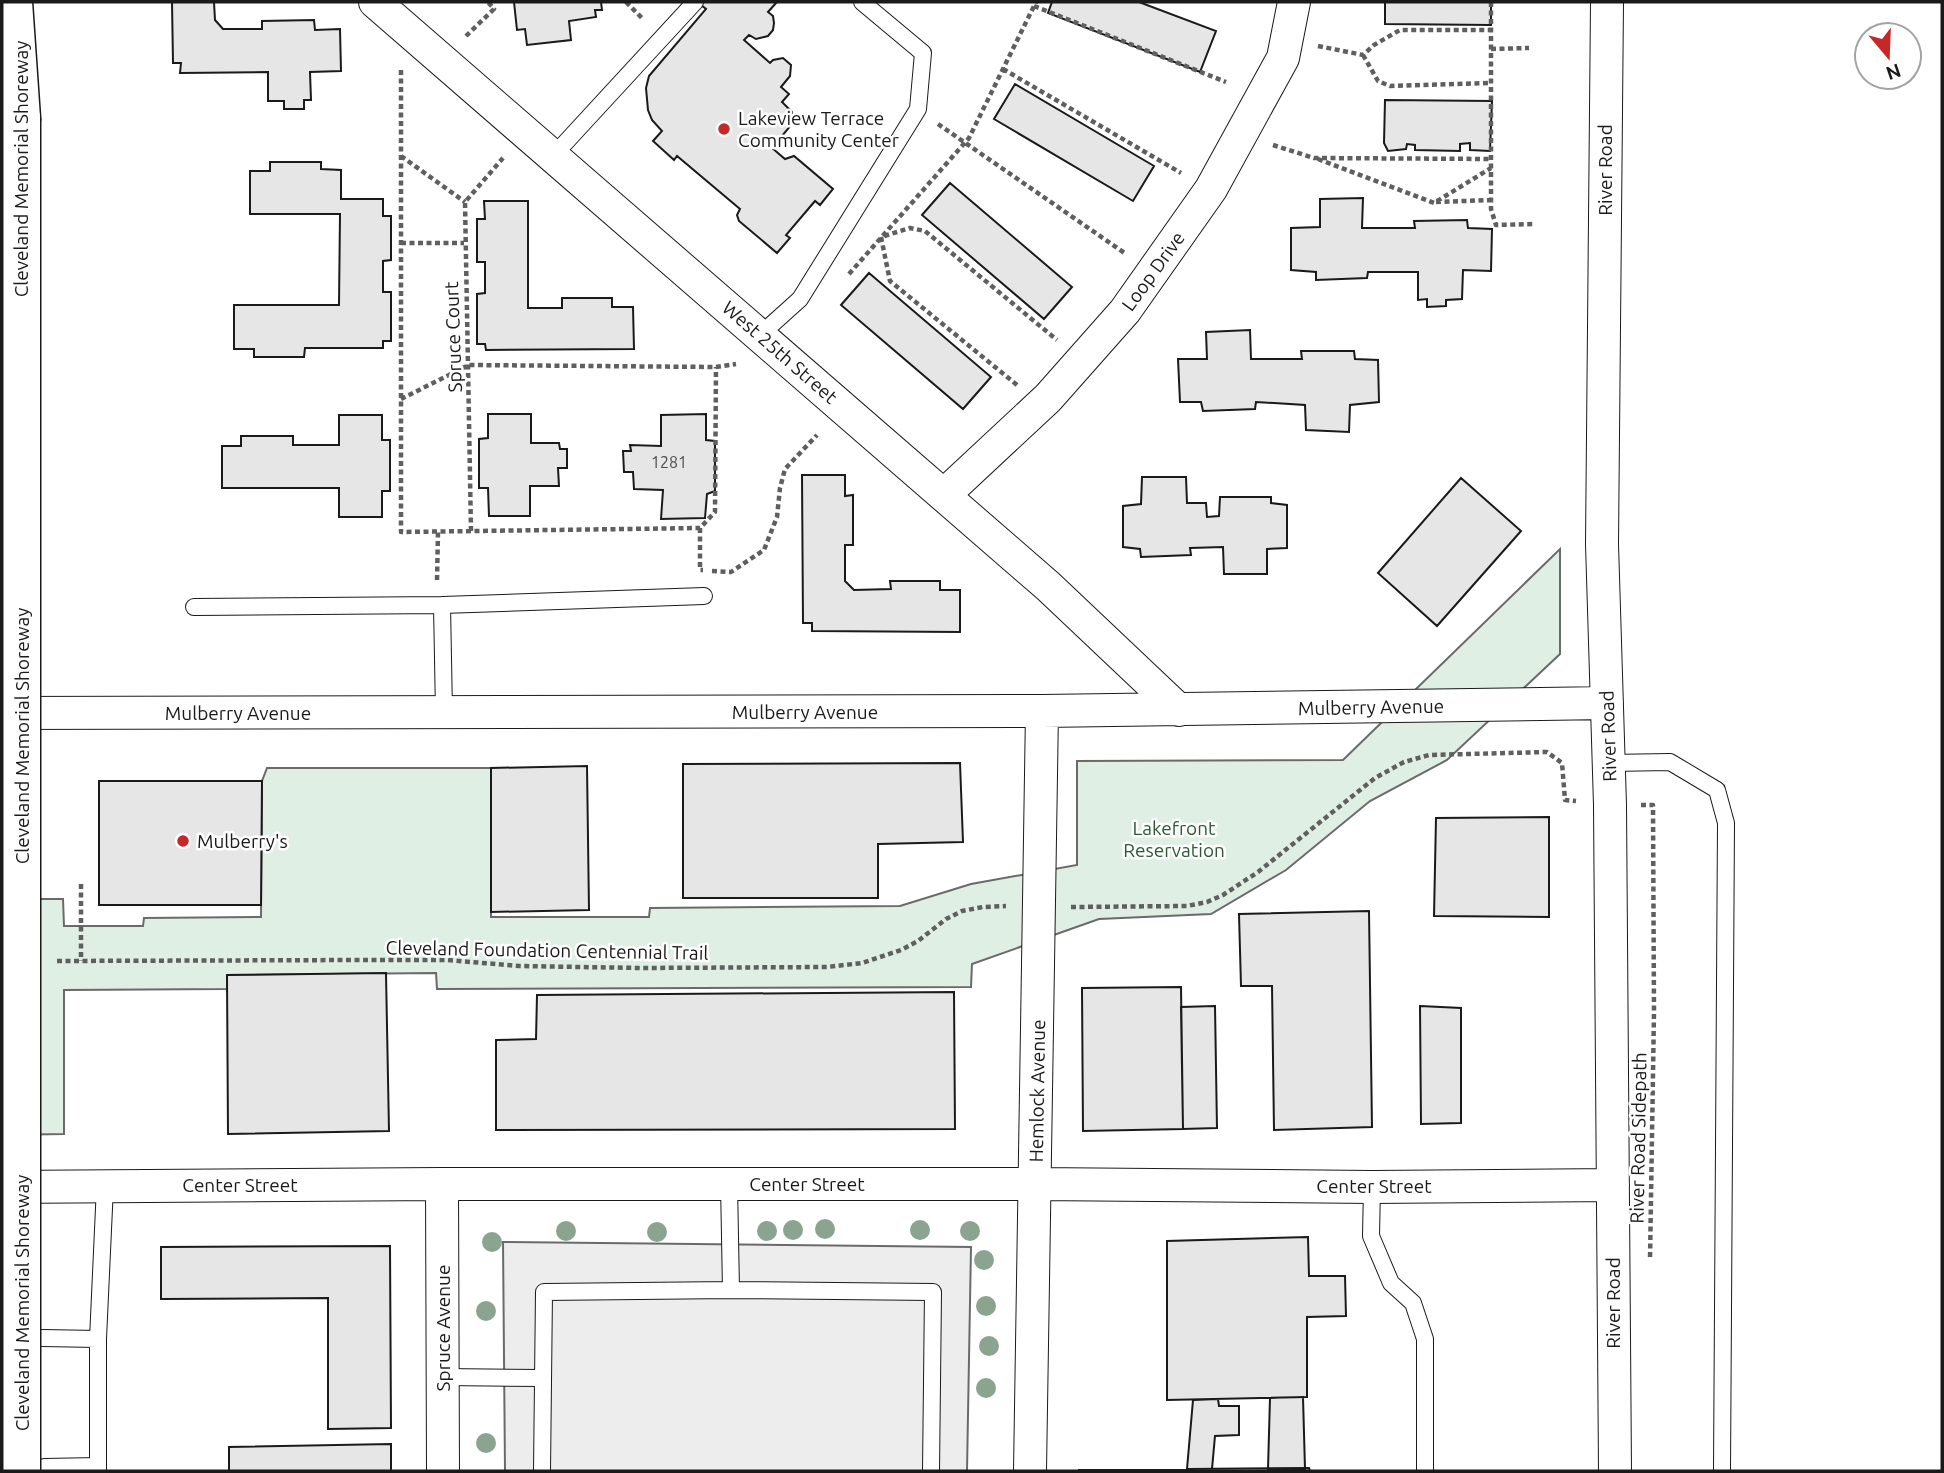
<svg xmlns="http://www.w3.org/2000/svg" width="1944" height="1473" viewBox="0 0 1944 1473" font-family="Ubuntu,sans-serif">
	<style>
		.green { fill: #e0efe3; stroke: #6a6a6a; stroke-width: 2 }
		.parking { fill: #ededed; stroke: #6a6a6a; stroke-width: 2 }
		.building { fill: #e6e6e6; stroke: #1a1a1a; stroke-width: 2 }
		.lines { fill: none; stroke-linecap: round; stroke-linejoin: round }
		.lane-casing { stroke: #1a1a1a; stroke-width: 18 }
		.street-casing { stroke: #1a1a1a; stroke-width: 34 }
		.highway-casing { stroke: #1a1a1a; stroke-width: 41 }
		.path { stroke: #5f5f5f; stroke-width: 4.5; stroke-dasharray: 5 3.5; stroke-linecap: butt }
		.lane { stroke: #fff; stroke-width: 16 }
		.street { stroke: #fff; stroke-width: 32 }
		.highway { stroke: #fff; stroke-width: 38 }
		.highway-bridge-casing { stroke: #1a1a1a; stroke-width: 41; stroke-linecap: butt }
		.highway-bridge { stroke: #fff; stroke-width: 38 }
		.tree { fill: #8aa48f }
		.poi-dot { fill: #c62828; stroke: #fff; stroke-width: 2.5 }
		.labels { text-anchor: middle; stroke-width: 5; stroke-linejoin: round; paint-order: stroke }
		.number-label { font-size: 16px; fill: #4d4d4d }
		.poi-label { font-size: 19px; fill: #1a1a1a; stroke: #fff; text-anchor: start }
		.street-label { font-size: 19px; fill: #1a1a1a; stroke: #fff }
		.park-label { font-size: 19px; fill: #2b5a34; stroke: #fff }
	</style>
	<rect width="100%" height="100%" fill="#fff"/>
	<path class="green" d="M1560,549V654L1447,760L1370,801L1286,870L1211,914L1099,919L972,964L971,987L437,989L436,973L228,975L227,989L64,990V1134L2,1135V899H63L64,926H143L144,918L261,917L262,781L267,768H491V917H649L650,908L900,906L971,884L1077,865V761L1343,760Z"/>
	<path class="parking" d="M503,1242L971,1247L967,1471H505Z"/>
	<path class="building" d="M172,2H214L215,20L223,29H262V21L314,20L315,30L340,29L341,71L310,72L311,100H304V109H284V101H268V72L180,73L181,63H173Z
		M514,2H601L602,10H595L596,17L569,21L571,40L527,45L525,29L517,30Z
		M703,2H777L768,12L773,16L774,23L773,30L768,36L756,39L749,35L744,40L770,63L773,60L783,58L791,65L790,76L781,87L789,94L782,102L792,112V124L772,148L785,159L794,156L833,189L820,205L815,201L786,235L790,238L777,253L739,221L737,215L740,209L677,156L674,160L653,141L662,131L652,120L648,110L646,88L649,76L706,9L701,5Z
		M1052,2H1139L1216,31L1200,72L1048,13Z
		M1385,2H1491V25L1385,24Z
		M1015,84L1154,166L1133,201L994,119Z
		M1385,100L1492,101L1490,151L1470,150V143L1460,144V151L1415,150V145L1407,144L1406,149L1388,151L1384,143Z
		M270,162H321V169L341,170V199H383V216H391V260L383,261V292H391V341H383V348H305L304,357H254V349H234V305H339L340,214H250V171H270Z
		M950,183L1072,287L1044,319L922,215Z
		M1363,198L1362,228H1415L1414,221L1467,220L1468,228L1492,229L1491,271L1463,270L1462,299L1446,300V306L1427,307V299L1418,300V272H1368L1367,278L1316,280V272L1291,270V228L1320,227V199Z
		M484,201H528V308H562V298H612V307H633L634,349L486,350L485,344H477V294L485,293V262H477V219H485Z
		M869,273L991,377L963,409L841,305Z
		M1250,330L1251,359H1302L1301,351H1354L1355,359L1378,360L1379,402L1350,405L1349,432L1306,430L1305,405L1256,402L1255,409L1203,411L1201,402H1180L1178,359H1207L1206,332Z
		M488,414H531V443H559L560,449H567V468H558L559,486H530V516H489L488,488H479V439L488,438Z
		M706,414V440L715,441V491L707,494L705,518L661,519L663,490L634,489L633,472H624L623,451H631L630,445L661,446V415Z
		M339,415H382V440H390V491H382V517H339V488H222V446H241V436H293V445H339Z
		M802,475H845V496L853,495V545H845V581L854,590L891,589L890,581H940V590H960V632L812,631V623H803Z
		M1142,477H1186L1187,503H1206L1207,517L1219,516L1220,497H1271V503L1287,505V548L1267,549V574H1224L1223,547L1190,548L1191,555L1141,557L1140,549L1123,547V506L1141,504Z
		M1461,478L1521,531L1437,626L1378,573Z
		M960,763L963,842L878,844V898H683V764Z
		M587,766L589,910L491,912V768Z
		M99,781H262L261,905H99Z
		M1549,817V917L1434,916L1436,818Z
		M1369,911L1372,1127L1274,1130L1272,986H1241L1239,914Z
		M386,973L389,1131L228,1134L227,975Z
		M1181,987L1183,1129L1083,1131L1082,988Z
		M954,992L955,1129L496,1130V1040L536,1039L537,995Z
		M1215,1006L1217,1128L1183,1129L1181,1007Z
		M1420,1006L1461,1008V1123L1421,1124Z
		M1308,1237L1309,1276H1345L1346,1316L1307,1317V1397L1167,1400V1241Z
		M390,1246L391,1428L328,1429V1298L161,1299V1247Z
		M1303,1397L1305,1469H1268L1270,1398Z
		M1218,1399L1219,1406H1239V1435L1215,1436L1212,1469H1187L1193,1400Z
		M391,1444V1471H229V1447Z
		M1309,1468L1310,1471H1079V1470Z"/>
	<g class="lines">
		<defs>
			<path id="lane" d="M553,156L695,2
				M760,335L800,299L918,109L923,53L862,2
				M194,607L442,605
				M444,712L442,605L704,596
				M1609,763L1670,762L1717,790L1726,823L1722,1471
				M1372,1187L1371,1236L1391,1283L1413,1303L1425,1339V1471
				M731,1290L933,1292L931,1471
				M42,1338L98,1339
				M443,1377L543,1378
				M44,1467L98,1466
				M98,1471V1339L105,1186
				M542,1471L544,1292L731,1290L729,1184"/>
			<path id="street" d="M375,2L1048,586L1179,710
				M1607,2L1602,544L1610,805L1615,1471
				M944,495L1048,398L1125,311L1211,189L1283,58L1294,2
				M2,713L1042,711L1607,703
				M442,1184L443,1471
				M2,1187L442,1184H1036L1372,1187L1613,1185
				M1030,1471L1042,711"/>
			<path id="highway" d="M13,2L21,118"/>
		</defs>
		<use href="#lane" class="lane-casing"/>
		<use href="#street" class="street-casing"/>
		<use href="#highway" class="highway-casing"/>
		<path class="path" d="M626,2L644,20
			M1491,2V209L1496,225L1534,224
			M1034,6L1226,82
			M466,36L494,9L488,2
			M1318,46L1363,55L1374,45L1400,30H1491
			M1491,49L1529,48
			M1363,55L1378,81L1390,86L1491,83
			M1003,69L1181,173
			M401,70V532L700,528L715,512L716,367
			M938,124L1126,254
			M1273,145L1314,158L1491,159
			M401,156L465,202
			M1318,159L1434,203L1491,168
			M1436,202L1491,200
			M401,243H464
			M849,274L969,138L1036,2
			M1017,385L890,281L881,237L910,228L925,231L1057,340
			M401,399L469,365L716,367L736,364
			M700,528V570H703
			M471,531L465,202L503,158
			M712,571L731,572L764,550L777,517L780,488L785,469L817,435
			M437,580L438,532
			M1641,805H1653L1654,1012L1650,1260
			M81,884V961
			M1071,907L1187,906L1207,902L1223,895L1258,872L1375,778L1404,762L1429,755L1547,752L1562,763L1565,800L1576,801
			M57,961L363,960H447L519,966L642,968L827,967L862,963L901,950L918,941L946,919L962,911L983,907L1006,906"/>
		<use href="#lane" class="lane"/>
		<use href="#street" class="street"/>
		<use href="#highway" class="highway"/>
		<defs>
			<path id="highway-bridge" d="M21,118V1471"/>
		</defs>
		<use href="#highway-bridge" class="highway-bridge-casing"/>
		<use href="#highway-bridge" class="highway-bridge"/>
	</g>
	<g class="tree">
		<circle cx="825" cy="1229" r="10"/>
		<circle cx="793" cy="1230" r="10"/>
		<circle cx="920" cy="1230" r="10"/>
		<circle cx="566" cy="1231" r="10"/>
		<circle cx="767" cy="1231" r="10"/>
		<circle cx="970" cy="1231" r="10"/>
		<circle cx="657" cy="1232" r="10"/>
		<circle cx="492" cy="1242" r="10"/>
		<circle cx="984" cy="1260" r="10"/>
		<circle cx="986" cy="1306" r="10"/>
		<circle cx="486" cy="1311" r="10"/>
		<circle cx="989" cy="1346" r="10"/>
		<circle cx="986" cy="1388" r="10"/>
		<circle cx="486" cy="1443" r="10"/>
	</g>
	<g class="poi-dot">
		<circle cx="724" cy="129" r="7"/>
		<circle cx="183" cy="841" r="7"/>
	</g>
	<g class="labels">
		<g class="number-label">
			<text x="669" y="468">1281</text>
		</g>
		<g class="poi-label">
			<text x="738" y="125">Lakeview Terrace<tspan x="738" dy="22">Community Center</tspan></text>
			<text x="197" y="848">Mulberry's</text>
		</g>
		<g class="street-label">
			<text transform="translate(21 169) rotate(-90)" y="7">Cleveland Memorial Shoreway</text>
			<text transform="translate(1605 170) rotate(-90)" y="7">River Road</text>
			<text transform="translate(1153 271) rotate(-54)" y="7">Loop Drive</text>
			<text transform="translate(453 337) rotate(-92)" y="7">Spruce Court</text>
			<text transform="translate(780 352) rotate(41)" y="7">West 25th Street</text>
			<text transform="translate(1371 707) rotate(-1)" y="7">Mulberry Avenue</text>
			<text x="805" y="719">Mulberry Avenue</text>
			<text x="238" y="720">Mulberry Avenue</text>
			<text transform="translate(22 736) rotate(-90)" y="7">Cleveland Memorial Shoreway</text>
			<text transform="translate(1608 736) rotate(-92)" y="7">River Road</text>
			<text transform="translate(547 950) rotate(1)" y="7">Cleveland Foundation Centennial Trail</text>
			<text transform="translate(1037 1091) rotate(-89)" y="7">Hemlock Avenue</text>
			<text transform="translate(1638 1138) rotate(-89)" y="7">River Road Sidepath</text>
			<text x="807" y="1191">Center Street</text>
			<text x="240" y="1192">Center Street</text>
			<text x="1374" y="1193">Center Street</text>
			<text transform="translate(22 1303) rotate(-90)" y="7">Cleveland Memorial Shoreway</text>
			<text transform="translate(1613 1303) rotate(-90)" y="7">River Road</text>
			<text transform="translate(443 1328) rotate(-90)" y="7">Spruce Avenue</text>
		</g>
		<g class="park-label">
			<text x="1174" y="835">Lakefront<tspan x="1174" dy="22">Reservation</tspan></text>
		</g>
	</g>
	<rect width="1944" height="1473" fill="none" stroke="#1a1a1a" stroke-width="7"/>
	<g transform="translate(1888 56) rotate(161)"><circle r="33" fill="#ffffff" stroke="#a3a3a3" stroke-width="2"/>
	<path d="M0-5L12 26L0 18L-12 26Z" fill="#c62828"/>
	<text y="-10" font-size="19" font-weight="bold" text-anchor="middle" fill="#1a1a1a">N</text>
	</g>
</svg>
